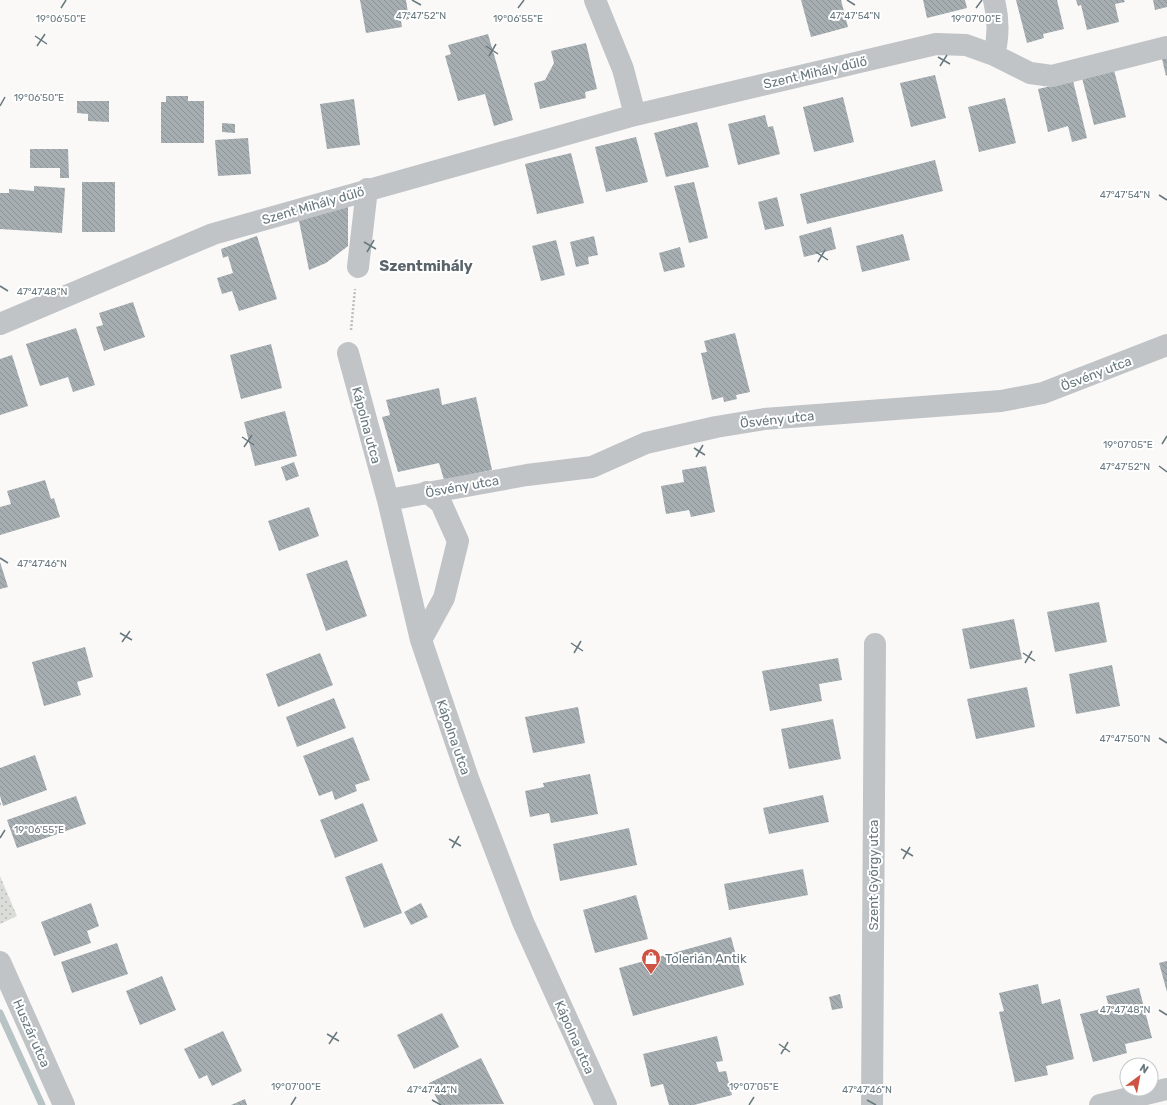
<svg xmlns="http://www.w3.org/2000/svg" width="1167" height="1105" viewBox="0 0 1167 1105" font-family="Rubik,sans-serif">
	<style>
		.grass { fill: url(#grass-dots) }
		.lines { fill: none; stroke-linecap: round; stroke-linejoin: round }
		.stream { stroke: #b8c3c6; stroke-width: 7 }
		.building { fill: url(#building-back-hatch) }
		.path { stroke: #babec0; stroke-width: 2.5; stroke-dasharray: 2 2; stroke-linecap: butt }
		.minor { stroke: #c0c4c7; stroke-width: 22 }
		.ticks { fill: none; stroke: #68787f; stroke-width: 1.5 }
		.labels { text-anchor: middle; stroke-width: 4; stroke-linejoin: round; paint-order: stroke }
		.street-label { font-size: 13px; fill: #68787f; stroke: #fff }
		.poi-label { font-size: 13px; fill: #68787f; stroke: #fff; text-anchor: start }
		.quarter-label { font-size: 15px; font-weight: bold; fill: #5a656b; stroke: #fff }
		.ticks-label { font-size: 10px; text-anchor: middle; fill: #68787f; stroke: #fff; stroke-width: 4; stroke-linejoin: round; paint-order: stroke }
	</style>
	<defs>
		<pattern id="grass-dots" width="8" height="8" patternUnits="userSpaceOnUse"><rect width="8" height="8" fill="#dbded8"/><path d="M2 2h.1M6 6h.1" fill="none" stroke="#b5b9b4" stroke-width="1.8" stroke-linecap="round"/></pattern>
		<pattern id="building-back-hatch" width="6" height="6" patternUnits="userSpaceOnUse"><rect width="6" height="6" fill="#a6aeb2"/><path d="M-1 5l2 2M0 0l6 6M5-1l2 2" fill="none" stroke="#8b9296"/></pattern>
	</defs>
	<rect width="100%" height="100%" fill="#faf9f8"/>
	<path class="grass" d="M0,876L17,916L0,924Z"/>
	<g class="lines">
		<path class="stream" d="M0,1013L42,1105"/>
	</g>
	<path class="building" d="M360,0H406L409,19L401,21L402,27L366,33Z
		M801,0H841L848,27L811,37Z
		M923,0H965L967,8L927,18Z
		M1016,0H1057L1064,29L1043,34L1044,38L1027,43Z
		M1076,0H1124L1125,2L1115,4L1119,22L1087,30L1081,5L1078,6Z
		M1153,0H1167V7L1155,10Z
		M488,34L513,120L494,126L485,94L458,101L445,56L451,54L448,45Z
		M586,43L597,89L585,92L586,98L540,109L534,83L545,80L554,63L551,51Z
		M1167,58V75L1166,76L1162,59Z
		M1114,70L1126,117L1094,125L1082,78Z
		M935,75L946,118L911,127L900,83Z
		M1073,81L1087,138L1072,142L1068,126L1048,132L1038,89Z
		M166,96H188V101H204V143H161V102H166Z
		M843,97L854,142L814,152L803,107Z
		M1005,98L1016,143L979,152L968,107Z
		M354,99L360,145L327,149L320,104Z
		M77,101H109V122L88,121V114L77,113Z
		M765,115L768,127L773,126L780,154L738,165L728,124Z
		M697,122L709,167L666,177L654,133Z
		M222,123L235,124V133L222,132Z
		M636,137L648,182L606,192L595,147Z
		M248,138L251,174L218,176L215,140Z
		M30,149H68L69,178H60V168H30Z
		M571,153L584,203L537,214L525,164Z
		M935,160L943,191L807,224L800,194Z
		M82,182H115V232H82Z
		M694,182L708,238L689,243L674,186Z
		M34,186L65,188L62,233L0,229V193H9V189L34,191Z
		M777,197L784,226L765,230L758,202Z
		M348,204V246L326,263L309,270L299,221Z
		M831,227L836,249L804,257L799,236Z
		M903,234L910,260L862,272L856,246Z
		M257,236L277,299L239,311L232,291L222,294L217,278L233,273L228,256L223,258L221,249Z
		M594,236L598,255L588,257L589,264L576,267L570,242Z
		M556,240L565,275L541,281L532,246Z
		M680,247L685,267L664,272L659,253Z
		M133,302L145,337L104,351L96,327L103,325L99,313Z
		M76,328L95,385L73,392L68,377L40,386L26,344Z
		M735,333L750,392L736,395L737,399L724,402L723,397L712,400L701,353L707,352L704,341Z
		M271,344L282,388L241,399L230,355Z
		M12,355L28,406L0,415V359Z
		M439,388L442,405L476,397L492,470L444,480L439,463L398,472L382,417L390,415L386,400Z
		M285,411L297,456L255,466L244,422Z
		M294,462L299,476L286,481L281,467Z
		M706,466L715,512L691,517L689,510L666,514L661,486L684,482L682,470Z
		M45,480L51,499L54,498L60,517L0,535V507L11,504L7,491Z
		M309,507L319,536L279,551L268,521Z
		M347,560L367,616L326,631L306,574Z
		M0,562L8,587L0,589Z
		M1099,602L1107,642L1055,652L1047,612Z
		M1014,619L1022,659L970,669L962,629Z
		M85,647L93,677L77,682L81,695L44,706L32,662Z
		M320,653L333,685L278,707L266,674Z
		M838,658L842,680L819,684L822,701L770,711L762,671Z
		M1112,665L1120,706L1076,714L1069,674Z
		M1027,687L1035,727L976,739L967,699Z
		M334,698L346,728L297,747L286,717Z
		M578,707L585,743L533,753L525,717Z
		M833,719L841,759L789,769L781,729Z
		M353,737L370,780L355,785L357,791L335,800L332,791L319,796L303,756Z
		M35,755L47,790L3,806L0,796V768Z
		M590,774L598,814L551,823L549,813L530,817L525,791L544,787L543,783Z
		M823,795L829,822L769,834L763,808Z
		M76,796L86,824L17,848L7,820Z
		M363,803L378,841L335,858L320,820Z
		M629,828L637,865L560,881L553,844Z
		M382,863L402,913L364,928L345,877Z
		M803,869L808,895L729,910L724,884Z
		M636,895L648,939L595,953L583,910Z
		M91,903L99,926L87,931L91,943L54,956L41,922Z
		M421,903L428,917L411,925L404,912Z
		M731,937L744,985L633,1016L619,968Z
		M117,943L128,974L72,993L61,962Z
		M1167,961V992L1159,963Z
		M162,976L176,1010L140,1025L126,991Z
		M1038,984L1042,1004L1060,999L1074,1059L1046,1066L1048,1075L1015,1082L999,1012L1004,1011L999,993Z
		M1139,988L1152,1038L1125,1044L1127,1053L1093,1062L1080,1014L1109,1007L1106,996Z
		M840,994L843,1008L832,1010L829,997Z
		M442,1013L459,1047L414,1069L397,1035Z
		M223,1031L242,1071L212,1086L207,1075L199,1079L184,1049Z
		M717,1036L723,1061L716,1062L719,1072L726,1071L732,1095L694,1105H669L663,1084L651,1087L643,1054Z
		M481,1058L504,1104L440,1105L429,1083Z
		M245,1099L247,1105H231Z"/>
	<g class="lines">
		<path class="path" d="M351,330L355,289
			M0,804H1"/>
		<path class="minor" d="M994,55C999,36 999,20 994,0
			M635,115L936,44L966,45L994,55L1030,73L1052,76L1167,47
			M358,267L367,189
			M0,324L213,234L635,115L623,69L595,0
			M348,353L388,500L421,640L469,781L523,922L606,1105
			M388,500L527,475L592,467L646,443L716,427L764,419L1001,401L1043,393L1167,345
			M421,640L444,598L458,541L441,503L427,492
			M0,962L64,1105
			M872,1105L875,644
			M1100,1105L1167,1089"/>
	</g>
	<path class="ticks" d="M412,0L421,5M847,0L855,5M61,8L66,0M518,8L524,0M976,8L982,0M35,36L47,44M37,46L45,34M486,46L498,54M489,56L496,44M938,57L950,64M940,66L947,55M0,106L5,97M1159,195L1167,200M364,242L376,249M367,252L374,240M816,252L828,260M818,262L825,250M0,286L8,291M242,437L254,445M1162,444L1167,436M244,447L252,435M694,448L705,455M696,457L703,445M1159,466L1167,472M0,558L8,563M120,633L132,640M122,642L130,631M571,643L583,651M574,653L581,641M1023,653L1035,661M1025,663L1032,651M1159,738L1167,743M0,838L5,830M449,839L461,846M452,848L459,836M901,849L913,856M903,859L910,847M1159,1010L1167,1015M327,1034L339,1041M329,1044L337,1032M779,1044L790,1052M781,1054L788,1042M432,1100L441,1105M867,1100L876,1105M291,1105L296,1097M749,1105L754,1097"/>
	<defs>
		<symbol id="shop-pin" viewBox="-11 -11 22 30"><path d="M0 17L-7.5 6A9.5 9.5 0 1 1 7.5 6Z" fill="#cf5343" stroke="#fff"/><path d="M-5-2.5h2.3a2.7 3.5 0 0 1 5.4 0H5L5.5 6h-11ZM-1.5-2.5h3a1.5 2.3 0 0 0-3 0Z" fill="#fff"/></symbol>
	</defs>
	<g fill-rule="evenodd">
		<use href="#shop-pin" x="640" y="947" width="22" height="30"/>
	</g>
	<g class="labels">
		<g class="street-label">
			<text transform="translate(815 72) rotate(-13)" y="5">Szent Mihály dűlő</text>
			<text transform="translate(313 205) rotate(-16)" y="5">Szent Mihály dűlő</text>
			<text transform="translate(1096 373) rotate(-21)" y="5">Ösvény utca</text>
			<text transform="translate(777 419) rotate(-6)" y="5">Ösvény utca</text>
			<text transform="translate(367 425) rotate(75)" y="5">Kápolna utca</text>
			<text transform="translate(462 486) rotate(-10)" y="5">Ösvény utca</text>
			<text transform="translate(454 737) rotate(71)" y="5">Kápolna utca</text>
			<text transform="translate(873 875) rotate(-90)" y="5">Szent György utca</text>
			<text transform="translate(32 1033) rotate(66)" y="5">Huszár utca</text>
			<text transform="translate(575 1037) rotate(66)" y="5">Kápolna utca</text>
		</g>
		<g class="poi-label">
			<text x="665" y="963">Tolerián Antik</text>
		</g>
		<g class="quarter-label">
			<text x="426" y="271">Szentmihály</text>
		</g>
	</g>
	<g class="ticks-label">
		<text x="421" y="19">47°47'52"N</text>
		<text x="855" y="19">47°47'54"N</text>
		<text x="61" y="22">19°06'50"E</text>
		<text x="518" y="22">19°06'55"E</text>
		<text x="976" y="22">19°07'00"E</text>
		<text x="39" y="101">19°06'50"E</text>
		<text x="1125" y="198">47°47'54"N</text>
		<text x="42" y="295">47°47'48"N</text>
		<text x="1128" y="448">19°07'05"E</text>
		<text x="1125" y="470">47°47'52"N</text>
		<text x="42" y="567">47°47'46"N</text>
		<text x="1125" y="742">47°47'50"N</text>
		<text x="39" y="833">19°06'55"E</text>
		<text x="1125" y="1013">47°47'48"N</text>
		<text x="296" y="1090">19°07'00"E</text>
		<text x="754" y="1090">19°07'05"E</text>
		<text x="432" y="1093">47°47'44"N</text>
		<text x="867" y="1093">47°47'46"N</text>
	</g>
	<g transform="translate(1139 1077) rotate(32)"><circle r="19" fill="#ffffff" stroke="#c3c9cc"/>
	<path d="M0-3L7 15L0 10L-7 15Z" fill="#cf5343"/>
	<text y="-6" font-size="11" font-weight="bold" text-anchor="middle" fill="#68787f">N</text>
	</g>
</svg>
